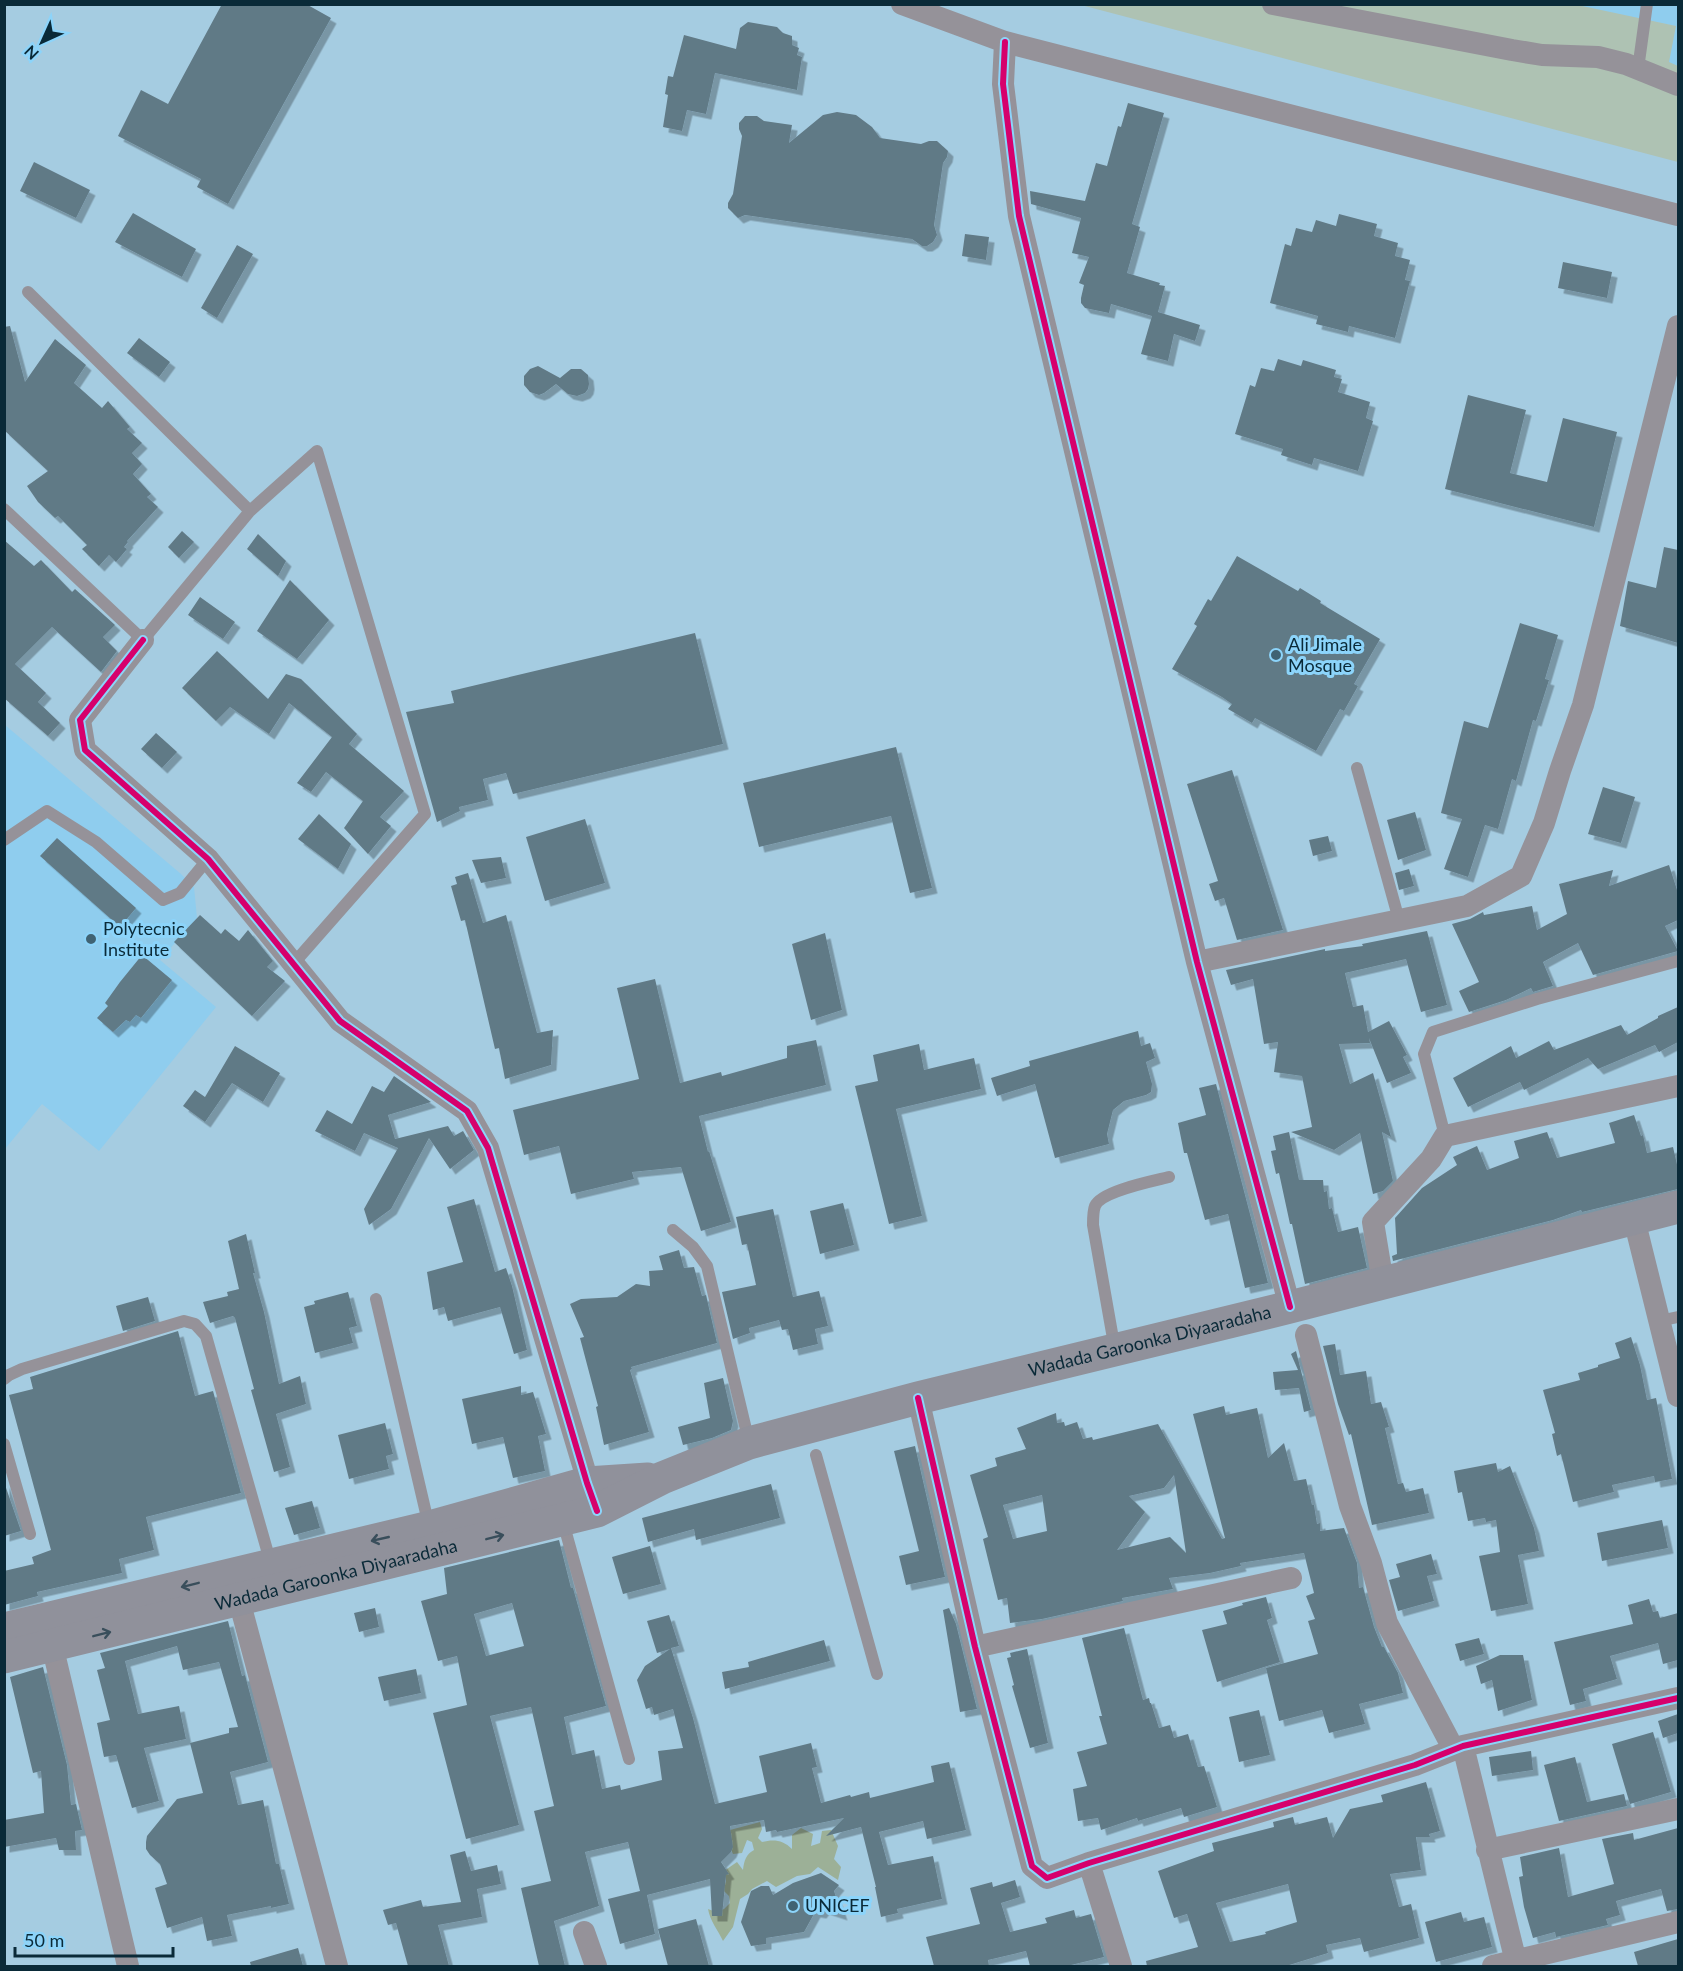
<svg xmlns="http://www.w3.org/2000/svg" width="1683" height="1971" viewBox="0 0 1683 1971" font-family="Lato,sans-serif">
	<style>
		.built { fill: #8fcdee }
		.green { fill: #aec2b3 }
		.forest { fill: #9cb097 }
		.building { fill: #617a86; fill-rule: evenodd; filter: url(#shadow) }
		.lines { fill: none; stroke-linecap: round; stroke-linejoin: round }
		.lane { stroke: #959299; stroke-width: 12 }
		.street { stroke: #959299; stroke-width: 22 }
		.secondary { stroke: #90919b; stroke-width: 33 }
		.cycleway-casing { stroke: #8cd4fa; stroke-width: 10 }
		.cycleway { stroke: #d6006c; stroke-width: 6 }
		.oneway { stroke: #394e5b }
		.poi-dot { fill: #406373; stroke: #8cd4fa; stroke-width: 2 }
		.labels { text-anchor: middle; stroke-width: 6; stroke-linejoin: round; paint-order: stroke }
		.poi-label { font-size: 18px; fill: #0a2a38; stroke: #8cd4fa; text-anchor: start }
		.street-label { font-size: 18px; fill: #0a2a38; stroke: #8cd4fa }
	</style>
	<defs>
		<filter id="shadow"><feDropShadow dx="5.5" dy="5.5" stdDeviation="0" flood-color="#0004"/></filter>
	</defs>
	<rect width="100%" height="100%" fill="#a5cce1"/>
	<path class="built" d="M1573,5H1678V66L1668,63L1676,26Z
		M5,725L181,874L194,887L197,918L160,960L216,1007L99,1151L42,1104L5,1149Z"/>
	<path class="green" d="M1573,4L1676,26L1669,62L1678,66V162L1081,5Z"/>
	<path class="forest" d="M760,1822L762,1829L758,1838L762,1842C774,1839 783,1840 792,1849V1835L801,1828L813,1834L811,1846L820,1843L822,1831L831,1830L838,1846L834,1859L841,1867L838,1880L818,1867L810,1874L797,1876L776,1887L767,1881L752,1889L748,1894L740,1899L733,1927L723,1941C718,1930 710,1921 708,1909L716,1912L724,1909L730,1903L729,1896L723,1890L726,1881L724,1871L737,1862L743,1870C744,1861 746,1854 754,1850L752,1842L747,1840L742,1853L733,1854L729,1845L730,1830Z"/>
	<path class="building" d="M222,4H306L331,18L228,204L197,187L201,179L118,136L141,90L168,104Z
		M748,22L777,27L783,33L792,36V45L799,48L797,55L802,57L797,90L715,73L706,114L687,110L682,131L663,127L668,95L665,94L668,76L673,77L684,35L736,49L740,28Z
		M1128,103L1164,113L1132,224L1140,227L1127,273L1160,283L1159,285L1165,286L1158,312L1200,325L1195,341L1174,334L1168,361L1141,354L1152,316L1111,304L1109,313L1085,308L1081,303V298L1084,285L1079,283L1089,257L1072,253L1081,218L1031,204L1030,191L1085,201L1096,163L1107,166L1118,126L1121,127Z
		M837,112L856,115L872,127L880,138L921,144L929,141H937L948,151L947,157L943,163L934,225L937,235L933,242L927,246H922L912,239L745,215L738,218L728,208V203L733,194L742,136L739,129V123L745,116H757L764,121L792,125L789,143L823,115Z
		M34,162L90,190L76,218L20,191Z
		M133,213L196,249L182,277L115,242Z
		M1339,214L1377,224L1374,236L1398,243L1395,256L1410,260L1405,280L1410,281L1395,338L1349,326L1348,332L1316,324L1318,316L1270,303L1285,244L1291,246L1296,228L1312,232L1316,220L1336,226Z
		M965,234L989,237L986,260L962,256Z
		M237,245L253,254L217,318L201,308Z
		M1563,262L1612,272L1607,298L1558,288Z
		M10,326L25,382L55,339L86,365L74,383L102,408L108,401L130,427L127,429L142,443L132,453L142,464L133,474L151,494L147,497L158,507L127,541L128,542L124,547L127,549L116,562L109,555L99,566L82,549L87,545L58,516L55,518L38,502L27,486L48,471L4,430V327Z
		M139,338L170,362L159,377L127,353Z
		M1278,359L1301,366L1303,360L1336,370L1334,377L1342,379L1338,392L1370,402L1366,418L1373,421L1358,471L1314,458L1312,465L1281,455L1283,449L1235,434L1250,385L1255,387L1261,368L1274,371Z
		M538,366L560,378L571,369H581L588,375L589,384L588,389L585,393L577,396L568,394L556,384L544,393L539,395L530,392L524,385V376L530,369Z
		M1468,395L1526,410L1510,473L1547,482L1563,418L1617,432L1594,527L1445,489Z
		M182,531L194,542L179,558L168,547Z
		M258,534L286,561L278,576L247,549Z
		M4,540L34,566L41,560L72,592L75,589L115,625L103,637L117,651L101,672L52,627L15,664L46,693L38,702L60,723L48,736L4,698Z
		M1664,547L1678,550V643L1620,626L1628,581L1656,588Z
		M1237,556L1298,591L1300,588L1321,601L1320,603L1380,639L1354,684L1358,686L1344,711L1340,709L1316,751L1255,718L1252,723L1228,709L1232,704L1222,697L1172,669L1197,626L1194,624L1208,599L1211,601Z
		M290,580L329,620L297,659L257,631Z
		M200,597L235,622L223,639L188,615Z
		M1520,623L1558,635L1545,679L1549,680L1536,721L1533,720L1516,781L1512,779L1498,829L1485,825L1468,877L1444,869L1462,819L1441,813L1464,721L1488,728Z
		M695,633L723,744L513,794L506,773L483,779L488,800L459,807L460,811L437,822L406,712L454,703L451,691Z
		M217,651L268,699L286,674L301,679L357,734L349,744L404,791L380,817L391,826L368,854L344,828L363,801L326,772L311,792L297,783L332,737L289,703L269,734L230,707L216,721L182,688Z
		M156,733L177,752L162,768L141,749Z
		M896,747L932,888L910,893L891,816L759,847L743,783Z
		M1232,770L1283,930L1237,940L1224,898L1215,901L1209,884L1218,881L1187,784Z
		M1603,787L1635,797L1621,843L1588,834Z
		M1415,812L1426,850L1398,860L1387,820Z
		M319,814L351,844L338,869L298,839Z
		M585,819L605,883L545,901L526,837Z
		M1328,836L1332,851L1313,856L1309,840Z
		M57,838L136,908L120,927L40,856Z
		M501,857L506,878L481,883L472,860Z
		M1669,865L1678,893V920L1665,926L1678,951L1593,975L1578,943L1543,962L1553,986L1533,992L1531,988L1506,1000L1469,1012L1459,991L1479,982L1452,924L1470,919L1483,912L1484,915L1532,906L1537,930L1567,914L1559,884L1613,870L1609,886Z
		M1409,869L1414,886L1399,890L1395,873Z
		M468,873L483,923L506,915L537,1033L553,1030L551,1065L505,1079L499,1048L495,1049L465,920L461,921L451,886L457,884L455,877Z
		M200,915L221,934L225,929L239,941L248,930L273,961L267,967L285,981L252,1016L174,942Z
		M1427,931L1447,1005L1421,1012L1406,959L1345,973L1353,1007L1363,1005L1368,1032L1389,1021L1407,1055L1403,1057L1411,1073L1387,1083L1369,1038L1370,1043L1339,1044L1350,1084L1373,1073L1391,1137L1382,1132L1393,1181L1383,1191L1373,1194L1360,1133L1334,1150L1291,1132L1312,1127L1302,1076L1274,1072L1278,1042L1264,1044L1253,979L1231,985L1226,970L1325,949V951L1363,946L1362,944Z
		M825,933L842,1010L811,1020L792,944Z
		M142,955L172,980L141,1018L136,1015L130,1022L126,1020L113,1032L97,1018L108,1006L105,1003L120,982Z
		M655,979L680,1083L721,1072L722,1076L787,1058V1046L816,1040L826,1085L699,1116L708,1152L709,1151L731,1222L701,1231L681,1167L632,1172L634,1179L571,1194L559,1146L524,1155L513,1110L639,1079L617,988Z
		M1678,1007V1042L1659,1052L1655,1045L1598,1069L1588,1058L1524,1090L1520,1082L1468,1107L1453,1078L1511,1046L1516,1058L1549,1041L1554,1050L1621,1025L1627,1035L1658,1018V1016Z
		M1138,1031L1141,1046L1150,1043L1155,1058L1146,1062L1152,1084L1151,1092L1146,1095L1124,1101L1113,1110L1107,1134L1109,1144L1055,1158L1035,1084L997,1096L991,1078L1030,1066L1029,1061Z
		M919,1044L924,1070L974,1058L981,1089L896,1109L922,1216L889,1224L855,1086L878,1081L873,1055Z
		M235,1046L280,1073L263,1102L232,1083L205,1122L183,1106L195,1090L205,1097Z
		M394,1076L431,1102L388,1115L395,1139L448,1126L454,1136L463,1131L474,1150L450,1169L429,1138L391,1209L369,1225L364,1209L398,1148L364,1133L355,1151L315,1131L327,1110L352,1124L372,1086L384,1092Z
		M1216,1084L1268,1283L1245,1288L1228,1214L1205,1220L1187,1153H1184L1178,1123L1206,1115L1199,1088Z
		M1634,1115L1641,1136L1643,1135L1647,1153L1673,1147L1678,1169V1189L1582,1212L1581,1210L1553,1220L1393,1261L1392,1256L1397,1254L1395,1218L1422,1188L1457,1165L1453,1157L1477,1146L1487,1170L1519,1158L1514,1141L1547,1132L1557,1158L1615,1143L1609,1123Z
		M1289,1132L1299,1180H1323L1324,1192L1327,1191L1329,1209L1332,1208L1338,1232L1358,1227L1367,1268L1305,1284L1292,1224H1290L1279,1173L1276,1174L1271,1151L1276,1150L1273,1136Z
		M474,1199L495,1272L506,1268L512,1286L527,1350L514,1354L500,1307L448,1321L444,1307L433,1310L427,1272L463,1262L447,1207Z
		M843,1203L854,1245L820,1254L810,1211Z
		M773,1209L793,1297L819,1291L828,1326L815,1329L818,1344L793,1350L788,1329L782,1330L779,1320L749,1328L750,1333L733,1339L722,1292L756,1285L747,1244L742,1245L736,1217Z
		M246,1234L255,1273H253L264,1312L279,1384L300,1376L306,1404L276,1414L290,1467L274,1472L251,1390L254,1389L235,1318L233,1316L210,1323L203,1302L228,1296L227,1292L239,1289L228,1241Z
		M679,1250L684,1268L694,1267L702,1296L706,1295L717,1343L631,1367L632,1369L630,1370L649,1432L604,1445L596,1407L598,1406L580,1338L584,1337L570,1304L581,1299L617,1297L636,1284L650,1286L649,1271L663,1270L659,1256Z
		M348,1292L357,1326L349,1328L353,1343L315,1353L304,1307L315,1304L314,1301Z
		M148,1297L155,1321L123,1331L116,1306Z
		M178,1331L195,1396L213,1391L241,1493L146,1517L154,1550L119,1559L122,1573L37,1592L38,1596L4,1605V1571L34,1564L32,1557L51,1550L9,1395L33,1389L30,1377Z
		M1631,1337L1640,1365L1647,1400L1656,1398L1672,1479L1655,1482L1654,1476L1612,1485L1614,1492L1573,1502L1561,1454L1557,1456L1552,1434L1555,1433L1543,1390L1580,1380L1578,1373L1598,1367V1365L1620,1358L1615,1343Z
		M1335,1344L1340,1375L1366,1371L1371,1404L1381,1402L1389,1427L1385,1428L1398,1484L1403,1483L1406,1492L1423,1488L1429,1513L1372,1525L1351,1434L1349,1435L1338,1404L1323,1346Z
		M1296,1351L1311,1410L1304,1412L1299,1388L1275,1390L1273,1372L1298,1370L1291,1354Z
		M723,1378L733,1421L731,1430L712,1438L683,1445L678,1427L710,1418L704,1383Z
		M521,1386V1395L533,1392L546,1434L538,1436L545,1471L513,1478L503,1437L472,1444L462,1399Z
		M1224,1406L1226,1415L1257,1408L1268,1458L1284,1443L1294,1481L1306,1479L1312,1505H1314L1317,1524L1320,1523V1531L1344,1528L1357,1563L1359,1588L1363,1587L1374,1627L1382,1647H1384L1398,1673L1403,1693L1359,1704L1365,1724L1329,1733L1322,1710L1279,1721L1266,1668L1318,1654L1308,1621L1315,1619L1306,1596L1314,1593L1304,1553L1240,1563L1241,1566L1210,1573L1169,1578L1173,1589L1122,1598L1123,1601L1042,1619L1010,1623L1007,1598L998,1600L983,1539L988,1537L970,1475L997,1466L995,1458L1026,1449L1017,1428L1056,1413L1057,1423L1064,1422L1065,1426L1077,1422L1083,1439L1092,1437L1093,1440L1158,1424L1222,1539L1225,1538L1193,1414ZM1174,1475L1186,1553L1170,1537L1117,1550L1145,1512L1129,1496L1164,1488ZM1042,1495L1047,1531L1013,1539L1003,1505Z
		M385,1423L393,1454L386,1456L389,1469L349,1479L338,1435Z
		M915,1446L945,1577L906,1585L899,1556L919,1551L894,1451Z
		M1496,1463L1498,1472L1510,1466L1534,1528L1539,1551L1518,1555L1528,1604L1491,1611L1479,1556L1500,1552L1496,1520L1486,1522L1485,1518L1468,1521L1462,1492L1458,1493L1454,1471Z
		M4,1482L21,1531L4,1536Z
		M771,1484L780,1518L696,1540L694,1529L648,1542L642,1518Z
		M312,1501L320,1528L294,1535L285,1508Z
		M1662,1520L1668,1548L1602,1561L1597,1533Z
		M559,1540L571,1588H573L606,1706L564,1717L572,1755L594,1750L602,1789L620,1785L621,1790L662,1780L658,1751L683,1748L673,1709L654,1715L652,1707L646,1709L637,1680L645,1666L670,1649L657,1653L647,1621L669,1615L679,1646L671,1648L693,1718L715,1804L767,1792L759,1756L811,1743L817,1767L812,1768L821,1803L850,1795L851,1797L869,1792L870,1798L934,1782L931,1766L949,1762L966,1830L927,1839L923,1821L879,1832L888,1865L933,1856L942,1899L897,1909L898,1913L881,1917L875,1887H876L861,1827L826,1836L844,1818L777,1832L776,1830L766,1832L764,1820L730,1826L733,1847L731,1852L721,1862L729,1874L726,1875L722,1916H712L710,1879L647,1895L655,1934L620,1944L608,1899L640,1891L628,1842L585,1852L599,1906L554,1921L565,1966H539L521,1888L551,1881L534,1811L554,1806L531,1707L490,1716L519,1825L466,1839L433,1713L467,1705L457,1656L438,1661L421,1601L447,1594L444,1568ZM512,1603L524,1646L486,1656L474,1614Z
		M650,1546L661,1584L623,1594L612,1557Z
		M1431,1554L1437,1574L1427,1576L1434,1601L1398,1611L1389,1580L1400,1577L1396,1564Z
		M1266,1597L1272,1618L1267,1620L1280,1662L1217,1682L1202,1630L1227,1624L1223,1611L1243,1605L1242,1603Z
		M1649,1599L1653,1612L1658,1611L1660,1618L1678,1613V1660L1663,1664L1658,1643L1610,1656L1617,1679L1583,1689L1586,1701L1570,1705L1554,1642L1633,1624L1628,1605Z
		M375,1608L379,1627L359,1632L354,1613Z
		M949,1608L956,1624L977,1709L960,1712L943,1610Z
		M228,1621L242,1676L245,1675L268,1762L230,1772L238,1805L263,1800L276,1864H279L289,1904L271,1908V1906L227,1915L232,1936L207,1941L202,1917L167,1928L155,1888L167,1884L160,1864L150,1855L146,1849V1842L147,1836L177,1799L203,1793L190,1743L229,1733V1728L238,1727L219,1662L183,1670L177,1646L125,1661L138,1714L179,1706L186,1739L144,1748L159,1801L132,1808L116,1755L104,1757L97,1723L110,1720L97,1670L105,1668L100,1653Z
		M1124,1628L1143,1700L1149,1698L1150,1703H1151L1159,1728L1170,1725L1174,1738L1188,1734L1198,1767L1204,1766L1217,1807L1184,1817L1181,1808L1138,1821L1137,1818L1101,1830L1098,1818L1078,1821L1073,1789L1087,1786L1077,1752L1107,1744L1099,1716H1102L1082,1638Z
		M1479,1638L1484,1654L1460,1661L1455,1644Z
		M824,1640L830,1661L725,1689L722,1672L749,1667L748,1662Z
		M1027,1649L1048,1743L1030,1748L1012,1686L1014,1685L1007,1658L1011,1657L1010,1653Z
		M1500,1655H1523L1532,1700L1498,1711L1492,1680L1481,1684L1476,1666Z
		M43,1667L67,1765L71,1805L76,1804L82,1830L75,1831L76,1850H59L56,1838L4,1847V1820L44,1813L41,1771L33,1773L10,1677Z
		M416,1669L421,1693L384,1701L378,1677Z
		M1259,1710L1270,1755L1239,1762L1229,1717Z
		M1678,1714V1733L1663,1738L1658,1721Z
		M1653,1732L1671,1792L1630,1804L1612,1744Z
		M1531,1751L1533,1770L1492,1776L1489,1757Z
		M1575,1757L1587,1802L1624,1794L1627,1806L1559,1821L1544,1765Z
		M1426,1782L1440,1831L1429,1834L1430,1837H1416L1421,1870L1390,1874L1399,1907L1411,1904L1419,1938L1364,1952L1360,1938L1326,1945L1328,1953L1286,1966H1147L1146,1961L1198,1947L1187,1914L1174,1918L1158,1871L1214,1851L1212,1843L1274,1827L1273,1822L1293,1817L1295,1825L1327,1817L1333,1838L1350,1809L1383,1802L1381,1795ZM1288,1884L1297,1922L1265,1932L1266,1934L1230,1942L1216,1903Z
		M1678,1828V1909L1667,1911L1661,1889L1616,1901L1620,1915L1606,1919L1608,1925L1556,1937L1555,1932L1533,1938L1524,1907L1519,1877L1523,1876L1520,1857L1559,1848L1568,1897L1614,1884L1602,1839L1633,1833L1634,1840Z
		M465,1851L471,1871L497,1865L501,1884L477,1889L482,1917L438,1925L449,1966H408L396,1923L388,1925L383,1910L421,1900L423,1907L461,1902L450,1855Z
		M821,1873L839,1885L834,1891L842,1915L824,1909L821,1913L815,1912L804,1932L766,1938V1944L751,1946L741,1922L751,1891L761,1886H769L773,1895L793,1883Z
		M1015,1880L1020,1897L1001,1903L1010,1932L1047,1923L1045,1918L1074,1910L1076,1918L1091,1914L1104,1957L1067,1966H1030L1026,1951L988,1960L989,1966H934L926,1937L980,1924L970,1888L992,1882L993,1887Z
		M1461,1912L1464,1922L1484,1917L1492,1947L1436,1962L1425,1922Z
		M696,1919L709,1966H668L658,1929Z
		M1678,1939V1966H1638L1634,1952Z
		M298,1948L303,1966H251L250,1962Z"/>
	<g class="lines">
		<path class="lane" d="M1638,69L1647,4
			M4,509L143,640L250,511L28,292
			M250,511L317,451L425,814L294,963
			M1357,768L1399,920
			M4,840L47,811L96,842L163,900L180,893L208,859
			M1445,1136L1424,1054L1433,1032L1537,999L1678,961
			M673,1230L693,1247L707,1266L749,1442
			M376,1299L429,1526
			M1659,1321L1678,1317
			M1115,1350L1093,1225C1093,1220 1093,1211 1095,1206C1101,1191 1153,1181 1169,1177
			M4,1379L9,1375L22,1369L184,1321L195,1324L206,1336L271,1564
			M4,1444L30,1534
			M816,1455L877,1674
			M563,1522L629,1759"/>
		<path class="street" d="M902,4L1005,42L1678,215
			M1273,4L1512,50L1542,55L1598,57L1626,64L1678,85
			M1005,42L1003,84L1019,216L1197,962L1290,1307
			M143,640L80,720L85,750L208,859L340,1021L467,1111L488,1148L592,1495
			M1197,962L1467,906L1521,876L1544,823L1560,771L1583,705L1678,326
			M1634,1219L1678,1396
			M1383,1283L1373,1222L1431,1159L1445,1136L1678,1086
			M1306,1335L1350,1506L1371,1563L1387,1623L1454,1750
			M918,1398L975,1647L1032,1866L1047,1878L1089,1863L1415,1765L1463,1746L1678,1698
			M235,1585L337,1966
			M49,1632L128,1966
			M975,1647L1291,1578
			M1463,1746L1517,1966
			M1487,1850L1678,1809
			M1089,1863L1121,1966
			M584,1932L596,1966
			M1493,1966L1678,1922"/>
		<g class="secondary">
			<path d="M4,1629L430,1527L587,1483L648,1479"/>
			<path id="s1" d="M4,1657L597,1511L662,1478L749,1443L918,1398L1290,1307L1678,1207"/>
		</g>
		<defs>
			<path id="cycleway" d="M1005,42L1003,84L1019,216L1197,962L1290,1307
				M143,640L80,720L85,750L208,859L340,1021L467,1111L488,1148L587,1483L597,1511
				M918,1398L975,1647L1032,1866L1047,1878L1089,1863L1415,1765L1463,1746L1678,1698"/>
		</defs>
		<use href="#cycleway" class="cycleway-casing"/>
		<use href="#cycleway" class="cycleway"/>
	</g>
	<defs><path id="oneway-shaft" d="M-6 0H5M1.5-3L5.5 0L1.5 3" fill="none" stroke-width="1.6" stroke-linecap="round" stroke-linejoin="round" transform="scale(1.5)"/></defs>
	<g class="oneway">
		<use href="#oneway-shaft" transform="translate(495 1537) rotate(-14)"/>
		<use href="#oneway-shaft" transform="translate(380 1539) rotate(167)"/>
		<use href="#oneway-shaft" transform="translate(190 1585) rotate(166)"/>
		<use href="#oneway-shaft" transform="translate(102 1634) rotate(-14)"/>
	</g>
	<g class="poi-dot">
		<circle cx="1276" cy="655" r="6"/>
		<circle cx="91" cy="939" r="6"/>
		<circle cx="793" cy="1906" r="6"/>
	</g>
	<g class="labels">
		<g class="poi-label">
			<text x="1288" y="651">Ali Jimale<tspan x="1288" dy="21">Mosque</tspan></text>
			<text x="103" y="935">Polytecnic<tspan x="103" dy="21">Institute</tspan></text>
			<text x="805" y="1912">UNICEF</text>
		</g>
		<g class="street-label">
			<text dy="6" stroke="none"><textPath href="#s1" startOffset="1191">Wadada Garoonka Diyaaradaha</textPath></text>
			<text dy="6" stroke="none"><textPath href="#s1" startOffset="342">Wadada Garoonka Diyaaradaha</textPath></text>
		</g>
	</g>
	<rect width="1683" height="1971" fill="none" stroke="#0a2a38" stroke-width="12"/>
	<g transform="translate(42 42) rotate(225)" stroke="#8cd4fa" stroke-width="4.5" paint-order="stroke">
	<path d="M0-4.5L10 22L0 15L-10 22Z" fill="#0a2a38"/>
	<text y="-9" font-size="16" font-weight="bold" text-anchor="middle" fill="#0a2a38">N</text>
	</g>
	<path d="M15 1947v9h158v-9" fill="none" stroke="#0a2a38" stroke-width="3"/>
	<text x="24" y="1947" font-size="18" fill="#0a2a38" stroke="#8cd4fa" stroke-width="4.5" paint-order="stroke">50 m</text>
</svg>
